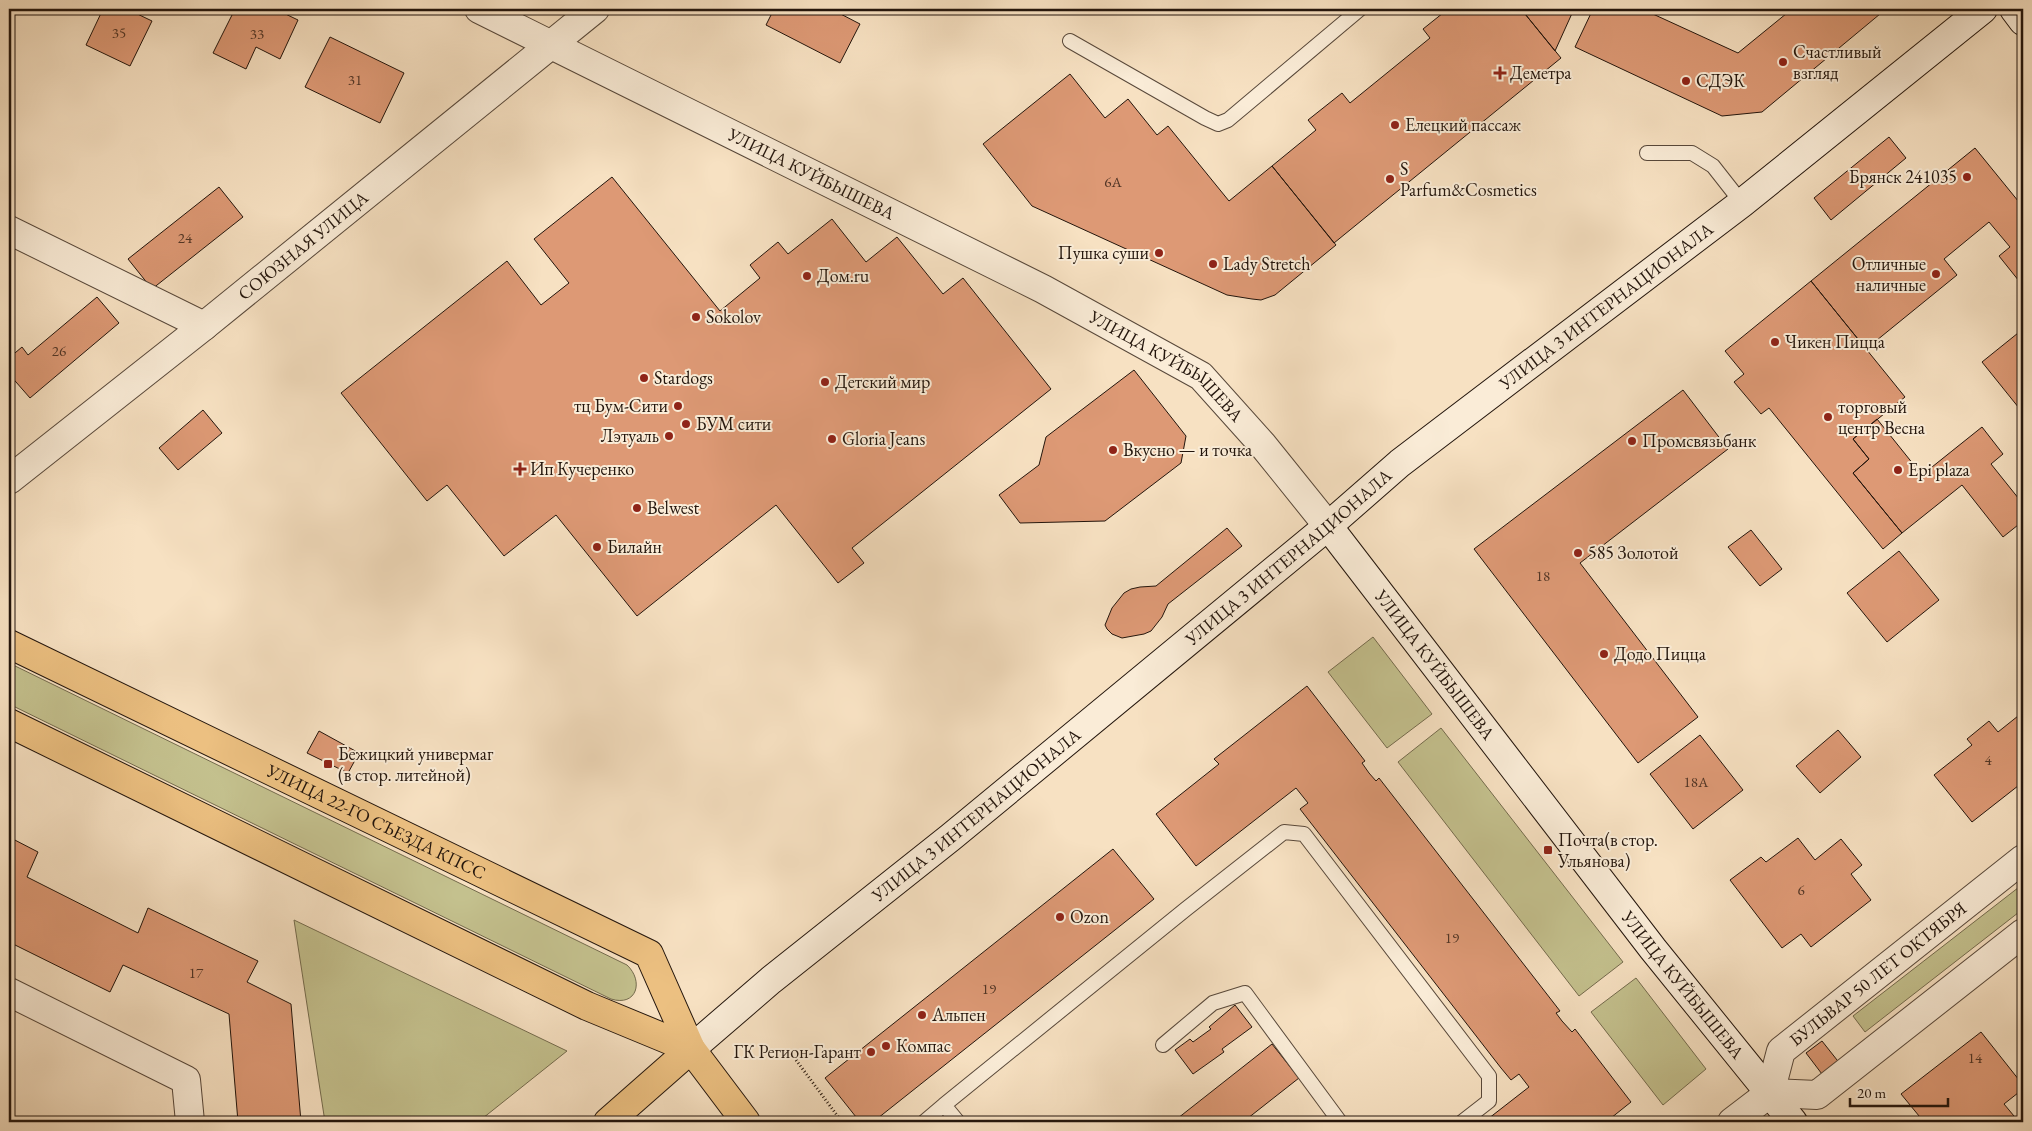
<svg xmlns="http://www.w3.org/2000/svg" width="2032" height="1131" viewBox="0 0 2032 1131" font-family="'EB Garamond',serif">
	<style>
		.green { fill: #c4c18e; stroke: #746b4d }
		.building { fill: #dd9975; stroke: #23150c }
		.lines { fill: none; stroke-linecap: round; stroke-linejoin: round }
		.lane-casing { stroke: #58483a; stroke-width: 16 }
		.street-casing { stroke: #58483a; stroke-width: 30 }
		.secondary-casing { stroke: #23150c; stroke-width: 30 }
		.primary-casing { stroke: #23150c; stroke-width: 30 }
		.path { stroke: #23150c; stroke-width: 3; stroke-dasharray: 1 2.5; stroke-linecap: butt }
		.lane { stroke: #faecd7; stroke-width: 14 }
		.street { stroke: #faecd7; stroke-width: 28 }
		.secondary { stroke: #faecd7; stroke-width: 28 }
		.primary { stroke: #ecc081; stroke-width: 28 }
		.poi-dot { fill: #8f2418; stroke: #faecd7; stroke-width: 2 }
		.labels { text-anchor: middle; stroke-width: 4; stroke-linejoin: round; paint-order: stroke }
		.number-label { font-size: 15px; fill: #523626 }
		.poi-label { font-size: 18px; fill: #23150c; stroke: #faecd7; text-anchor: start }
		.street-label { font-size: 18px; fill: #23150c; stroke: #faecd7 }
	</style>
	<rect width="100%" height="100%" fill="#f7e1c2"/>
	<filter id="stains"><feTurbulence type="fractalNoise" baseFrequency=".004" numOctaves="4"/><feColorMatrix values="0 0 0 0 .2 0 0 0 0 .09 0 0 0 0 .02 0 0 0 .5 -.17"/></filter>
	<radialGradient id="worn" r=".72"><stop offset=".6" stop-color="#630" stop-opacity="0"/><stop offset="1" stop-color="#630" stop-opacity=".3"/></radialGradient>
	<path class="green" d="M1373,637L1432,714L1387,748L1328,672Z
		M9,663L627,965C644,981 637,1007 611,999L9,704Z
		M1441,728L1623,962L1579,996L1398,762Z
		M2023,884V909L1865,1032L1853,1016Z
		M294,920L567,1051L478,1122H325Z
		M1636,978L1706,1069L1663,1105L1591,1012Z"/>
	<path class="building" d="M103,9H127L152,21L130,66L86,45Z
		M235,9H275L298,20L280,59L256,47L246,69L213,53Z
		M774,9H831L860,24L840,63L766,25Z
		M1448,9H1459L1462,12L1466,9H1521L1561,58L1334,243L1272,166L1316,130L1308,120L1342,93L1350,103L1430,38L1423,29Z
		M1521,9H1574L1555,51Z
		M1593,9H1642L1738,53L1792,9H1886L1762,112L1722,116L1575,47Z
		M330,37L404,73L380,123L305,87Z
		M1070,74L1105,118L1128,99L1157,135L1168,126L1229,201L1272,166L1336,245L1275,295L1261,300L1252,299L1227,295L1032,206L983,144Z
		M1889,137L1906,158L1831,220L1814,198Z
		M1975,148L2023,207V286L1999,256L2010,247L1989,222L1944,259L1957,275L1866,349L1811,281Z
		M612,177L720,311L760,278L750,265L778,242L788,254L832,219L866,262L897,237L943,294L963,278L1051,389L852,548L864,563L838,583L776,505L637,616L556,515L504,556L447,485L427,501L341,393L507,261L541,305L569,283L534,239Z
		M219,187L243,217L152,289L128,259Z
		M1811,281L1905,397L1853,439L1869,459L1853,473L1902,533L1883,549L1769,408L1761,414L1734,382L1744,374L1725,351Z
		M97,297L119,323L30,398L9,374V358L22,347L28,355Z
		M2023,329V413L1982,362Z
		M1134,370L1186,436L1181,463L1105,521L1020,523L999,495L1039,465L1046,437Z
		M1683,390L1728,449L1580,563L1698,717L1638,763L1474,549Z
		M203,410L222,433L178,470L159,448Z
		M1877,419L1922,475L1982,427L2003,454L1991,464L2023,504V521L2003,537L1962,485L1902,533L1853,473L1869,459L1853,439Z
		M1227,528L1242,546L1168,604L1162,617L1151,631L1144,634L1122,638L1112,634L1107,629L1105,625L1112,608L1124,593L1131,589L1140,587L1156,586Z
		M1751,530L1782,569L1760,586L1728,547Z
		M1899,551L1939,600L1887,642L1847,593Z
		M1307,686L1365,761L1362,763L1369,773L1376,781L1379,778L1560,1011L1556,1013L1562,1021L1572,1032L1575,1029L1631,1102L1606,1122H1484L1529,1087L1519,1074L1511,1080L1501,1068L1300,809L1308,803L1296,788L1196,866L1156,814L1219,764L1214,759Z
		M2023,712V782L1972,822L1934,775L1972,745L1967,739L1989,721L1998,732Z
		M1838,730L1861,757L1820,793L1796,766Z
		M319,731L359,753L348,773L307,753Z
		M1700,735L1743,790L1693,829L1650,774Z
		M9,837L38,852L27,877L138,933L148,908L258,961L247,982L291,1004L301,1122H238L229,1014L123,965L110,992L9,942Z
		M1798,838L1815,860L1841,839L1862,865L1851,874L1871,900L1811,947L1801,934L1782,948L1730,880L1761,857L1766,862Z
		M1113,849L1154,899L873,1122H860L825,1078Z
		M1235,1005L1252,1027L1222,1049L1224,1052L1193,1074L1175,1050L1190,1039L1193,1042L1211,1029L1209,1027Z
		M1981,1032L2023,1085V1089L2004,1104L2019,1122H1924L1901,1094Z
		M1822,1041L1841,1065L1825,1078L1806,1053Z
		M1272,1044L1299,1078L1243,1122H1173Z"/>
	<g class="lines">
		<defs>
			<path id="lane" d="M1070,41L1205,118L1218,124L1228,120L1360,9
				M1647,153H1692L1713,166L1742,203
				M1163,1045L1213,1003L1245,993L1340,1122
				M944,1105L1186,909L1284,832L1304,834L1489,1076V1101L1462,1122
				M924,1122L944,1105L958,1122"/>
			<g id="street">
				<path id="s1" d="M479,9L1043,289L1201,376L1262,444L1328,526"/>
				<path d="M9,230L204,326"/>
				<path id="s2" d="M9,480L204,326L595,9"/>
				<path d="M9,992L186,1080L190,1122"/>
				<path d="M1770,1093L1817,1095L2023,933"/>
				<path id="s3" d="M1732,1122L1770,1093L1781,1051L2023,859"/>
			</g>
			<g id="secondary">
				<path d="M2014,9L2023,21"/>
				<path id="s4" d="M1328,526L1653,949L1793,1122"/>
				<path id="s5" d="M691,1049L771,980L951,837L1328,526L1400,463L1742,203L1983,9"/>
			</g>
			<g id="primary">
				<path id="s6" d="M9,644L649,954L691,1049L746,1122"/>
				<path d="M9,723L587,1006L691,1049"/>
				<path d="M608,1122L691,1049"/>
			</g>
		</defs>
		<use href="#lane" class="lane-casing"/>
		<use href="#street" class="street-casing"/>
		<use href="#secondary" class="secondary-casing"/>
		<use href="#primary" class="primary-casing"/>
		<path class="path" d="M796,1060L842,1122"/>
		<use href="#lane" class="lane"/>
		<use href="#street" class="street"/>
		<use href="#secondary" class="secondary"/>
		<use href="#primary" class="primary"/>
	</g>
	<g class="poi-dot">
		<circle cx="1783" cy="62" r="5"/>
		<path d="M1497.5 65.5h5v5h5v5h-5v5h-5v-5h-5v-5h5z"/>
		<circle cx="1686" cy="81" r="5"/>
		<circle cx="1395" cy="125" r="5"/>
		<circle cx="1967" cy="177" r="5"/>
		<circle cx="1390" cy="179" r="5"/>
		<circle cx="1159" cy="253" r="5"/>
		<circle cx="1213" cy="264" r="5"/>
		<circle cx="1936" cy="274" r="5"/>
		<circle cx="807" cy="276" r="5"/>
		<circle cx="696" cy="317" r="5"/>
		<circle cx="1775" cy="342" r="5"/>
		<circle cx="644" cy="378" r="5"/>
		<circle cx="825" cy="382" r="5"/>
		<circle cx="678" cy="406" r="5"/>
		<circle cx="1828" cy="417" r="5"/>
		<circle cx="686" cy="424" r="5"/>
		<circle cx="669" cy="436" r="5"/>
		<circle cx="832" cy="439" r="5"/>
		<circle cx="1632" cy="441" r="5"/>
		<circle cx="1113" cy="450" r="5"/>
		<path d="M517.5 461.5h5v5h5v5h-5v5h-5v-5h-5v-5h5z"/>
		<circle cx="1898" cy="470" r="5"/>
		<circle cx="637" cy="508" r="5"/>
		<circle cx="597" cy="547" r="5"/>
		<circle cx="1578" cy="553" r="5"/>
		<circle cx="1604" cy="654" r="5"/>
		<rect x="323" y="759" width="10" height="10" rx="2.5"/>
		<rect x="1543" y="845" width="10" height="10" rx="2.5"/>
		<circle cx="1060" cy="917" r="5"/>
		<circle cx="922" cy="1015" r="5"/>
		<circle cx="886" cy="1046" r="5"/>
		<circle cx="871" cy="1052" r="5"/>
	</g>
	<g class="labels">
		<g class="number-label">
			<text x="119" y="38">35</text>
			<text x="257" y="39">33</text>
			<text x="355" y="85">31</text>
			<text x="1113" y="187">6А</text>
			<text x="185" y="243">24</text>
			<text x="59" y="356">26</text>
			<text x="1543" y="581">18</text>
			<text x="1988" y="765">4</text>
			<text x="1696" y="787">18А</text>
			<text x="1801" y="895">6</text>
			<text x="1452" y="943">19</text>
			<text x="196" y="978">17</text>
			<text x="989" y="994">19</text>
			<text x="1975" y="1063">14</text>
		</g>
		<g class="poi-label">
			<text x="1793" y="58">Счастливый<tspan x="1793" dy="21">взгляд</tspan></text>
			<text x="1510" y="79">Деметра</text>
			<text x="1696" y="87">СДЭК</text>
			<text x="1405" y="131">Елецкий пассаж</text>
			<text x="1400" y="175">S<tspan x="1400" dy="21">Parfum&amp;Cosmetics</tspan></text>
			<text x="1957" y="183" text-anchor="end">Брянск 241035</text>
			<text x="1149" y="259" text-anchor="end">Пушка суши</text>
			<text x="1223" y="270">Lady Stretch</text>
			<text x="1926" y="270" text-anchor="end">Отличные<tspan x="1926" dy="21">наличные</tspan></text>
			<text x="817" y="282">Дом.ru</text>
			<text x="706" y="323">Sokolov</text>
			<text x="1785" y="348">Чикен Пицца</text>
			<text x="654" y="384">Stardogs</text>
			<text x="835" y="388">Детский мир</text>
			<text x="668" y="412" text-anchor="end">тц Бум-Сити</text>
			<text x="1838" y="413">торговый<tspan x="1838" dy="21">центр Весна</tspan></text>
			<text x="696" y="430">БУМ сити</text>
			<text x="659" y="442" text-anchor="end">Лэтуаль</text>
			<text x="842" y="445">Gloria Jeans</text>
			<text x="1642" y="447">Промсвязьбанк</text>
			<text x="1123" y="456">Вкусно — и точка</text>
			<text x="530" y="475">Ип Кучеренко</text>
			<text x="1908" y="476">Epi plaza</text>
			<text x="647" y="514">Belwest</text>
			<text x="607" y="553">Билайн</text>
			<text x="1588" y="559">585 Золотой</text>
			<text x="1614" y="660">Додо Пицца</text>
			<text x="338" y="760">Бежицкий универмаг<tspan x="338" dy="21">(в стор. литейной)</tspan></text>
			<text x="1558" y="846">Почта(в стор.<tspan x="1558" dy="21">Ульянова)</tspan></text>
			<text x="1070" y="923">Ozon</text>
			<text x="932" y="1021">Альпен</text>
			<text x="896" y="1052">Компас</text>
			<text x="861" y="1058" text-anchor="end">ГК Регион-Гарант</text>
		</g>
		<g class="street-label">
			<text dy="6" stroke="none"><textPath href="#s1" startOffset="371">УЛИЦА КУЙБЫШЕВА</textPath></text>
			<text dy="6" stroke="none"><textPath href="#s2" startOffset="376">СОЮЗНАЯ УЛИЦА</textPath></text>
			<text dy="6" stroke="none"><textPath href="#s5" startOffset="1179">УЛИЦА 3 ИНТЕРНАЦИОНАЛА</textPath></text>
			<text dy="6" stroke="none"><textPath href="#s1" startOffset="776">УЛИЦА КУЙБЫШЕВА</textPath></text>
			<text dy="6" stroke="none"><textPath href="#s5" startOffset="774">УЛИЦА 3 ИНТЕРНАЦИОНАЛА</textPath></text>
			<text dy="6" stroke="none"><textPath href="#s4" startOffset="175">УЛИЦА КУЙБЫШЕВА</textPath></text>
			<text dy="6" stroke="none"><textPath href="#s5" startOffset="369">УЛИЦА 3 ИНТЕРНАЦИОНАЛА</textPath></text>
			<text dy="6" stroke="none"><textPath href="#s6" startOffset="408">УЛИЦА 22-ГО СЪЕЗДА КПСС</textPath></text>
			<text dy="6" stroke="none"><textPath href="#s3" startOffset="215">БУЛЬВАР 50 ЛЕТ ОКТЯБРЯ</textPath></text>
			<text dy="6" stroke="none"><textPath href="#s4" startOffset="580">УЛИЦА КУЙБЫШЕВА</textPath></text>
		</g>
	</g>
	<rect width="2032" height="1131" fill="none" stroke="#f7e1c2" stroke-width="30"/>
	<rect x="10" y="10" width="2012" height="1111" fill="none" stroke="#23150c" stroke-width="2.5"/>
	<rect x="15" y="15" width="2002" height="1101" fill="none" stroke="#23150c"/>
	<path d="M1850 1098v8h98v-8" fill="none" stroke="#23150c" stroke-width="2.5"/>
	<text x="1857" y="1098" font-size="15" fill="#23150c" stroke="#faecd7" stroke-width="4" paint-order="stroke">20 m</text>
	<rect width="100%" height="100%" filter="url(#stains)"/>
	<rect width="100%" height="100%" fill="url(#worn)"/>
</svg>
